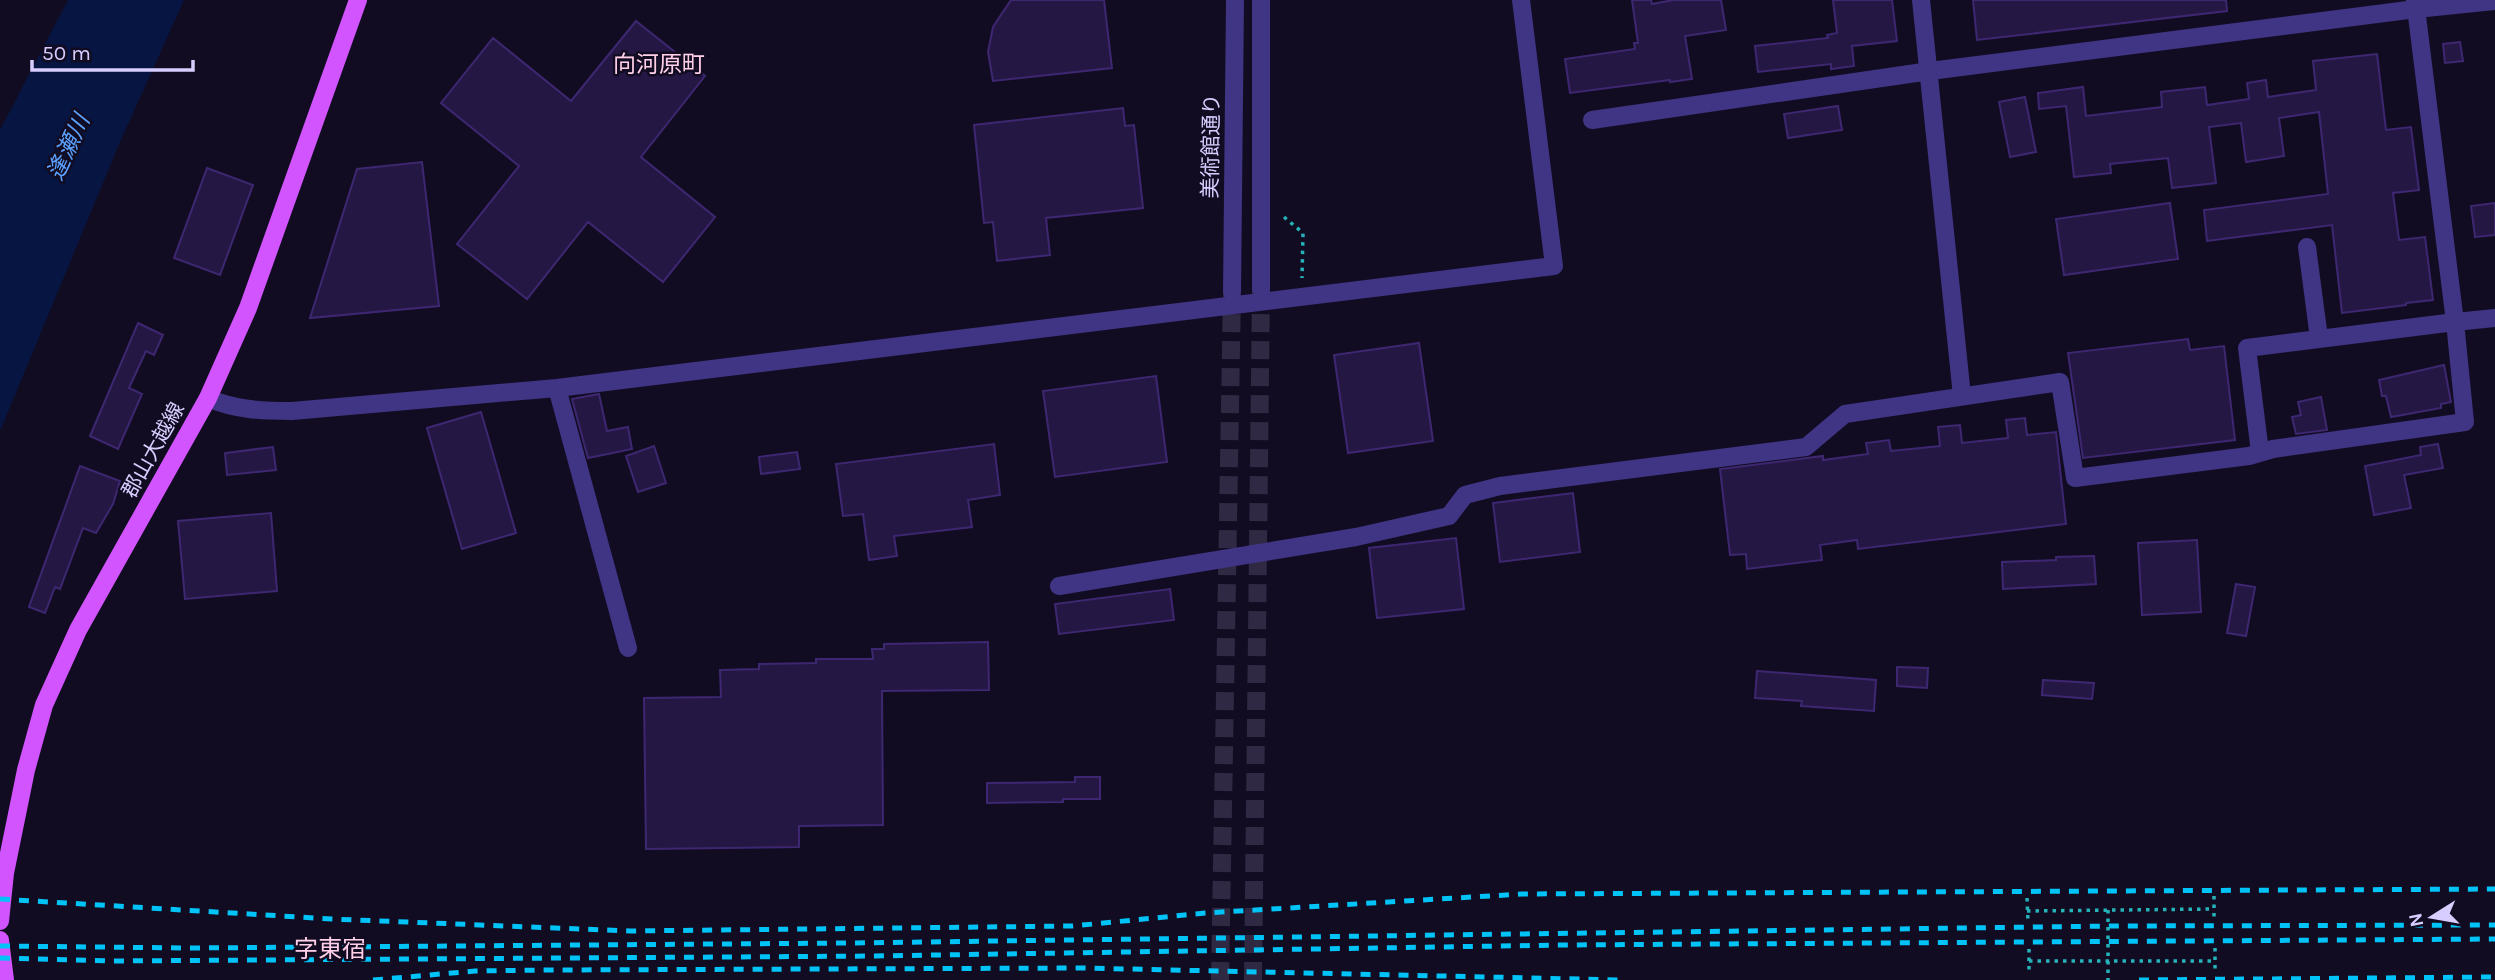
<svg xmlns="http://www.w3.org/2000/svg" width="2495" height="980" viewBox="0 0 2495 980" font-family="Karla,'Noto Sans JP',sans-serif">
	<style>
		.water { fill: #061541 }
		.building { fill: #251744; stroke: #3e2771; stroke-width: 2 }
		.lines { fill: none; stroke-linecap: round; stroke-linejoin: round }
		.minor-tunnel { stroke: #302943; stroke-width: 18; stroke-dasharray: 18 9; stroke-linecap: butt }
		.path { stroke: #26b2b9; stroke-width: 3.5; stroke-dasharray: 3.5 5; stroke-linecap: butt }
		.minor { stroke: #403484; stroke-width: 18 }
		.major { stroke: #d254ff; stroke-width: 18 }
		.rail { stroke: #00c3f8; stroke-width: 5; stroke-dasharray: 10 9; stroke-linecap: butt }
		.path-bridge { stroke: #26b2b9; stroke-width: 3.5; stroke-dasharray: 3.5 5; stroke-linecap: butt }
		.labels { text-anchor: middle; stroke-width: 5; stroke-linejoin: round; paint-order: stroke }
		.street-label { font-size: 21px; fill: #d8cdff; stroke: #120c22 }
		.neighbourhood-label { font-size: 23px; fill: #ffcfe8; stroke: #120c22 }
		.water-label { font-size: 23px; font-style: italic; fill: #5ba1ff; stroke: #120c22 }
		.quarter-label { font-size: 24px; fill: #ffcfe8; stroke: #120c22 }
	</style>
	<rect width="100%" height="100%" fill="#120c22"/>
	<path class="water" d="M68,0H184L120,142L0,431V130Z"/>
	<path class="building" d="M1011,0H1104L1112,68L993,81L988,52L993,27Z
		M1632,0H1651L1652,4L1673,0H1721L1726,30L1685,36L1692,79L1670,82V80L1570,93L1565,59L1635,49L1634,43H1638Z
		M1833,0H1892L1897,41L1852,46L1854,66L1831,69V64L1758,72L1755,46L1828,38L1827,35L1837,33Z
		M1973,0H2226L2227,11L1977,40Z
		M636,21L705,76L641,157L715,217L663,282L588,222L527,299L457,244L519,166L441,103L493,38L571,101Z
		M2460,42L2463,61L2445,63L2443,44Z
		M2377,54L2386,130L2411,127L2419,190L2393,193L2399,240L2425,237L2433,300L2406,303V305L2342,313L2332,225L2207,241L2204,210L2328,194L2319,112L2279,118L2284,156L2246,162L2241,123L2209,127L2216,183L2172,188L2168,158L2110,164L2111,173L2074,177L2066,106L2039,109L2038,93L2083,87L2086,116L2162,107L2161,92L2205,87L2207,105L2249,99L2247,83L2266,80L2268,97L2316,90L2313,61Z
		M2025,97L2036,152L2010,157L1999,102Z
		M1838,106L1842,130L1788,138L1784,114Z
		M1123,108L1125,126L1134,125L1143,208L1046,218L1050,255L997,261L993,222L984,223L974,125Z
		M422,162L439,306L310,318L357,169Z
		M207,168L253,185L220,275L174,258Z
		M2170,203L2178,259L2064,275L2056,219Z
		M2495,203V235L2475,237L2471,206Z
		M138,323L163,335L154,355L146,351L129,388L142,394L118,449L90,436Z
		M2188,339L2190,350L2224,346L2235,440L2083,458L2068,353Z
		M1419,343L1433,441L1348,453L1334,355Z
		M2444,365L2451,402L2441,404V408L2391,417L2386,396H2382L2379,380Z
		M1156,376L1167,462L1055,477L1043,391Z
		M599,394L607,431L628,427L632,449L588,458L572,399Z
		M2321,397L2327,430L2296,434L2292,417L2301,415L2298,402Z
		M481,412L516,533L462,549L427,428Z
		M2025,418L2027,435L2056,432L2066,524L1858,549L1857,540L1820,545L1822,560L1747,569L1746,554L1730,555L1720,469L1823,456V460L1868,454L1866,443L1889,440L1891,451L1940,446L1938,427L1960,425L1962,443L2008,438L2006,420Z
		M994,444L1000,495L968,500L972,527L894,536L897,556L869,560L863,514L843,516L836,464Z
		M2438,444L2443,468L2404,475L2411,508L2374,515L2365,466L2421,455L2420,447Z
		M654,446L666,483L638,492L626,456Z
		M273,447L276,470L227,475L225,453Z
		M797,452L800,469L761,474L759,457Z
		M80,466L120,481L113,504L96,533L83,528L60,589L55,587L45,613L29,607Z
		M1573,493L1580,552L1500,562L1493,503Z
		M271,513L277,591L185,599L178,521Z
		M1456,538L1464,609L1377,618L1369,548Z
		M2197,540L2201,612L2142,615L2138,543Z
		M2094,556L2096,584L2003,589L2002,562L2056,560V557Z
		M2236,584L2255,587L2246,636L2227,633Z
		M1170,589L1174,620L1059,634L1055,604Z
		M988,642L989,690L882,691L883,825L799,826V847L646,849L644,698L721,697L720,670L759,669V664L816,663V659H873L872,649H884V644Z
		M1897,667L1928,668L1927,688L1897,686Z
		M1757,671L1876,680L1874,711L1801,706L1802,701L1755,698Z
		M2043,680L2094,683L2092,699L2042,695Z
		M1075,777H1100V799H1063V802L987,803V783L1075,782Z"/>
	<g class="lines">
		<path class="minor-tunnel" d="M1220,980L1232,292
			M1253,980L1261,289"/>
		<path class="path" d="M1284,217L1303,233L1302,278
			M2214,896V920
			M2027,898L2028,922
			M2027,911L2214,909
			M2215,948V973
			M2029,949V974
			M2029,961H2215"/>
		<path class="minor" d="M1921,0L1962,396
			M2415,0L2455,322L2495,318
			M1592,120L1930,71L2416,9L2495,1
			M2307,247L2319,338
			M1261,289V0
			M1232,292L1235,0
			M557,388L628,648
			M208,398C235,410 263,411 292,411L557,388L1554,266L1521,0
			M1059,586L1356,537L1449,516L1465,495L1500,486L1806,447L1845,414L2060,382L2075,478L2249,456L2273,449L2465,422L2455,322L2247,348L2260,452"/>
		<path class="major" d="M0,921L5,873L26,770L44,705L78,630L208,398L248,308L358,0
			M0,940L5,980"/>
		<path class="rail" d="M0,899L332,919L630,931L1073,926L1205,913L1522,894L2495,889
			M0,946L192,948L848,943L2114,926L2495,925
			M0,958L111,961L875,956L1564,945L2495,939
			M373,980L475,971L553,970L1082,968L1622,980
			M2139,980L2495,977"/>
		<path class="path-bridge" d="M2108,910V980"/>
	</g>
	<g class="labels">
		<g class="street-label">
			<text transform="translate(1211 146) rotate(-89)" y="7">美術館通り</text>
			<text transform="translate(153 450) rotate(-61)" y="7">郡山大越線</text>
		</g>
		<g class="neighbourhood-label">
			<text x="659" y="72">向河原町</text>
		</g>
		<g class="water-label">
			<text transform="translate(68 147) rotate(-65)" y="8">逢瀬川</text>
		</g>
		<g class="quarter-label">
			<text x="330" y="957">字東宿</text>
		</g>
	</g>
	<g transform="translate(2432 917) rotate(259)" stroke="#120c22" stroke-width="5" paint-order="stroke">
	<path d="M0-5L12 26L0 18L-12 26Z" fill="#d8cdff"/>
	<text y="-10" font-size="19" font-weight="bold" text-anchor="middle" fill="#d8cdff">N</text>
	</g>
	<path d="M32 60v10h161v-10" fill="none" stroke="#d8cdff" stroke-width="3.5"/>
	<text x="42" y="60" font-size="21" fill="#d8cdff" stroke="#120c22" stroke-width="5" paint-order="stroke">50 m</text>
</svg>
